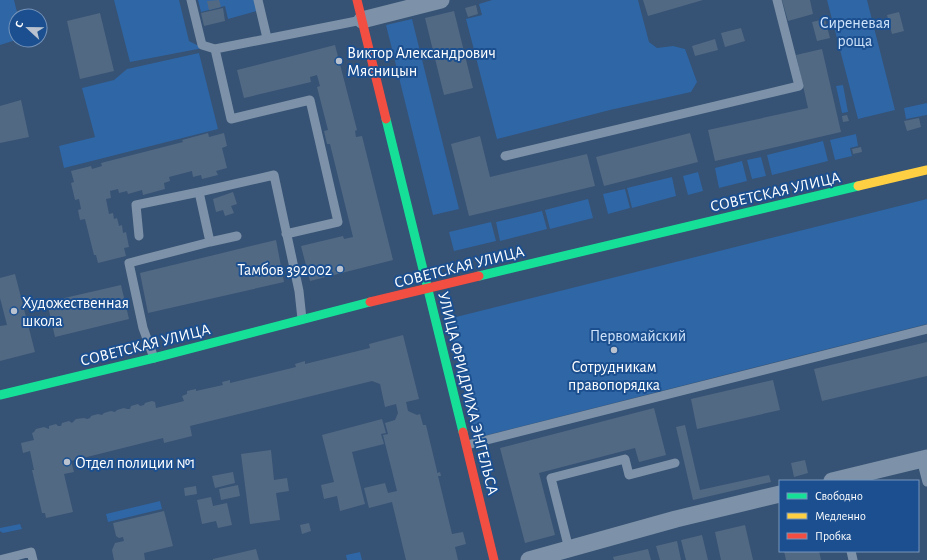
<svg xmlns="http://www.w3.org/2000/svg" width="927" height="560" viewBox="0 0 927 560" font-family="'Alegreya Sans',sans-serif">
	<style>
		.green { fill: #2f66a5 }
		.building { fill: #526984 }
		.lines { fill: none; stroke-linecap: round; stroke-linejoin: round }
		.lane { stroke: #7d92a8; stroke-width: 9 }
		.street { stroke: #7d92a8; stroke-width: 17 }
		.fast { stroke: #16e098; stroke-width: 9 }
		.slow { stroke: #ffcf43; stroke-width: 9 }
		.jam { stroke: #f24e42; stroke-width: 9 }
		.poi-dot { fill: #b9c2ce; stroke: #1b4f8f; stroke-width: 1.5 }
		.labels { text-anchor: middle; stroke-width: 4; stroke-linejoin: round; paint-order: stroke }
		.park-label { font-size: 16px; fill: #cfe3fa; stroke: #1b4f8f }
		.poi-label { font-size: 16px; fill: #fff; stroke: #1b4f8f; text-anchor: start }
		.street-label { font-size: 16px; fill: #fff; stroke: #1b4f8f }
	</style>
	<rect width="100%" height="100%" fill="#365274"/>
	<path class="green" d="M0,0H14L18,16H16V40L0,45Z
		M114,0H179L189,41L203,48L130,62Z
		M198,0H254L257,11L228,19L225,6L201,12Z
		M492,0H638L649,42L657,48L673,46L685,49L697,82L691,92L610,110L497,139L466,19L482,15L479,4Z
		M827,0H867L895,110L858,119Z
		M412,19L459,209L433,215L386,25Z
		M199,53L218,129L64,168L59,146L95,137L82,88L114,80L127,69Z
		M843,85L848,112L842,113L836,86Z
		M927,103V115L906,119L904,108Z
		M856,134L858,146L850,148L852,156L835,160L830,140Z
		M823,141L828,161L772,175L767,155Z
		M761,157L766,176L752,179L747,160Z
		M742,161L747,181L719,188L715,168Z
		M698,172L703,191L688,195L683,176Z
		M672,177L676,196L632,208L627,188Z
		M625,189L630,208L608,214L603,194Z
		M588,199L593,218L550,229L545,210Z
		M927,199V324L475,438L448,319Z
		M542,211L547,229L500,241L496,222Z
		M491,222L496,241L454,251L449,232Z
		M160,501L162,509L108,522L106,514Z
		M20,524L22,529L3,533L0,531V528Z
		M360,552L362,560H347L346,555Z"/>
	<path class="building" d="M219,0L221,7L209,10L207,1Z
		M643,0H703L648,16Z
		M782,0H810L813,14L788,21Z
		M476,5L478,14L468,17L465,8Z
		M223,8L225,21L204,26L201,13Z
		M454,11L473,88L444,95L425,18Z
		M899,12L904,31L892,34L887,15Z
		M100,13L114,71L80,79L67,21Z
		M825,19L830,38L817,41L812,22Z
		M741,28L745,41L725,47L721,33Z
		M715,39L718,50L695,56L692,46Z
		M335,45L357,130L355,131L356,137L362,136L393,260L310,281L301,246L343,236L344,239L353,237L330,144H327L324,131L328,130L317,87L320,86L317,75L310,77L311,82L244,98L237,70Z
		M822,49L841,132L715,161L708,130L808,108L796,55Z
		M21,100L29,137L0,143V106Z
		M847,115L849,121L843,122L842,116Z
		M919,118L921,127L907,131L904,121Z
		M208,133L209,137L224,133L227,146L222,148L227,168L216,171L218,175L202,179L201,175L193,177L192,171L169,177L170,181L164,183L165,189L143,195L142,190L128,194L127,191L119,193L118,189L110,191L111,198L106,199L109,214L113,213L114,219L117,218L119,226L122,225L123,233L126,232L129,247L124,248L126,256L98,263L96,255H94L85,219L80,220L78,210L81,209L79,199L75,200L71,183L74,182L71,171L91,166L92,169L102,166L101,163L183,142L182,140Z
		M690,133L698,162L604,186L596,157Z
		M480,136L490,177L587,154L595,186L469,216L451,144Z
		M861,147L862,152L853,154L852,149Z
		M233,192L237,204L231,206L234,213L225,216L223,210L216,212L213,199Z
		M276,240L284,282L148,313L140,273Z
		M15,274L35,352L0,361V326L7,325L0,298V278Z
		M121,285L129,319L55,337L47,302Z
		M403,335L419,399L406,402L408,411L417,415L420,414L423,425H426L437,471V473L440,472L441,476H438L452,534L463,532L466,544L455,547L458,560H406L392,502L369,508L364,488L385,483L388,493L397,491L383,435L388,434L385,423L395,420L398,413L396,404L385,407L380,384L372,381L190,426L192,436L164,443L163,438L71,461L74,472L64,474L73,512L46,518L45,513H42L32,470H34L30,451L23,453L21,443L34,440L32,433L34,432L36,429L44,427L49,429V426L56,424L58,426H61L62,423L69,421L72,423L76,419L84,418L87,419L90,418L91,416L98,414L102,415L104,413L111,411L115,412L117,410L124,408L127,409H130L131,406L138,404L140,406L144,405L145,403L152,401L155,402L156,408L184,401L182,396L187,394V391L196,389V391L223,385L222,382L230,380V383L296,367L295,364L305,361V364L370,348L369,344Z
		M927,342V376L822,401L814,369Z
		M773,380L780,410L697,429L691,399Z
		M654,408L666,455L639,462L635,448L539,473L555,535L525,543L500,448Z
		M382,419L386,433L381,434L384,444L352,452L365,504L340,511L337,496L324,499L321,485L334,482L322,435Z
		M685,425L700,490L769,475L771,482L693,500L676,427Z
		M271,450L274,480L287,478L289,491L276,493L280,520L250,524L241,454Z
		M805,460L808,473L794,477L791,463Z
		M233,472L235,483L215,488L212,476Z
		M238,485L240,496L221,500L219,489Z
		M196,486L197,494L185,496L184,488Z
		M211,497L213,506L227,503L232,525L218,528L216,521L202,524L197,500Z
		M164,511L173,546L144,553L145,560H114L112,550L115,543L124,541L123,537L119,538L116,536L113,523Z
		M309,523L311,531L302,534L300,525Z
		M745,525L753,560H721L715,532Z
		M702,535L708,560H686L681,540Z
		M677,541L681,560H660L656,546Z
		M256,549L259,560H213V559Z
		M648,549L651,560H614L613,557Z
		M784,551H819L821,560H786Z"/>
	<g class="lines">
		<path class="lane" d="M191,0L202,45L215,49L362,20
			M258,0L267,38
			M215,49L231,119L310,100L338,222L286,234
			M505,156L799,86L777,0
			M199,192L274,175L299,291L302,319
			M139,236L136,205L199,192L210,242L129,263L143,328L154,358
			M210,242L237,236
			M467,445L927,329
			M921,459L927,482
			M569,549L551,478L625,459L629,475L675,463
			M851,551L853,560
			M0,560L31,552L33,560"/>
		<path class="street" d="M362,20L441,0
			M832,481L927,458
			M529,560L676,519L780,494"/>
		<path class="fast" d="M386,119L463,432
			M479,276L858,186
			M0,395L154,358L370,302"/>
		<path class="slow" d="M858,186L927,170"/>
		<path class="jam" d="M357,0L386,119
			M370,302L479,276
			M463,432L494,560"/>
	</g>
	<g class="poi-dot">
		<circle cx="339" cy="61" r="4"/>
		<circle cx="340" cy="269" r="4"/>
		<circle cx="14" cy="311" r="4"/>
		<circle cx="614" cy="350" r="4"/>
		<circle cx="67" cy="462" r="4"/>
	</g>
	<g class="labels">
		<g class="park-label">
			<text x="855" y="28">Сиреневая<tspan x="855" dy="18">роща</tspan></text>
			<text x="638" y="341">Первомайский</text>
		</g>
		<g class="poi-label">
			<text x="347" y="58">Виктор Александрович<tspan x="347" dy="18">Мясницын</tspan></text>
			<text x="332" y="275" text-anchor="end">Тамбов 392002</text>
			<text x="22" y="308">Художественная<tspan x="22" dy="18">школа</tspan></text>
			<text x="614" y="372" text-anchor="middle">Сотрудникам<tspan x="614" dy="18">правопорядка</tspan></text>
			<text x="75" y="468">Отдел полиции №1</text>
		</g>
		<g class="street-label">
			<text transform="translate(775 191) rotate(-13)" y="6">СОВЕТСКАЯ УЛИЦА</text>
			<text transform="translate(459 266) rotate(-14)" y="6">СОВЕТСКАЯ УЛИЦА</text>
			<text transform="translate(145 344) rotate(-14)" y="6">СОВЕТСКАЯ УЛИЦА</text>
			<text transform="translate(469 393) rotate(76)" y="6">УЛИЦА ФРИДРИХА ЭНГЕЛЬСА</text>
		</g>
	</g>
	<rect x="779" y="480" width="140" height="72" fill="#1b4f8f" stroke="#7695bc"/>
	<rect x="787" y="493" width="20" height="6" fill="#16e098" stroke="#7695bc"/>
	<text x="815" y="500" font-size="12" fill="#ffffff">Свободно</text>
	<rect x="787" y="513" width="20" height="6" fill="#ffcf43" stroke="#7695bc"/>
	<text x="815" y="520" font-size="12" fill="#ffffff">Медленно</text>
	<rect x="787" y="533" width="20" height="6" fill="#f24e42" stroke="#7695bc"/>
	<text x="815" y="540" font-size="12" fill="#ffffff">Пробка</text>
	<g transform="translate(28 28) rotate(292)"><circle r="19" fill="#1b4f8f" stroke="#7695bc"/>
	<path d="M0-3L7 15L0 10L-7 15Z" fill="#b9c2ce"/>
	<text y="-6" font-size="11" font-weight="bold" text-anchor="middle" fill="#ffffff">С</text>
	</g>
</svg>
